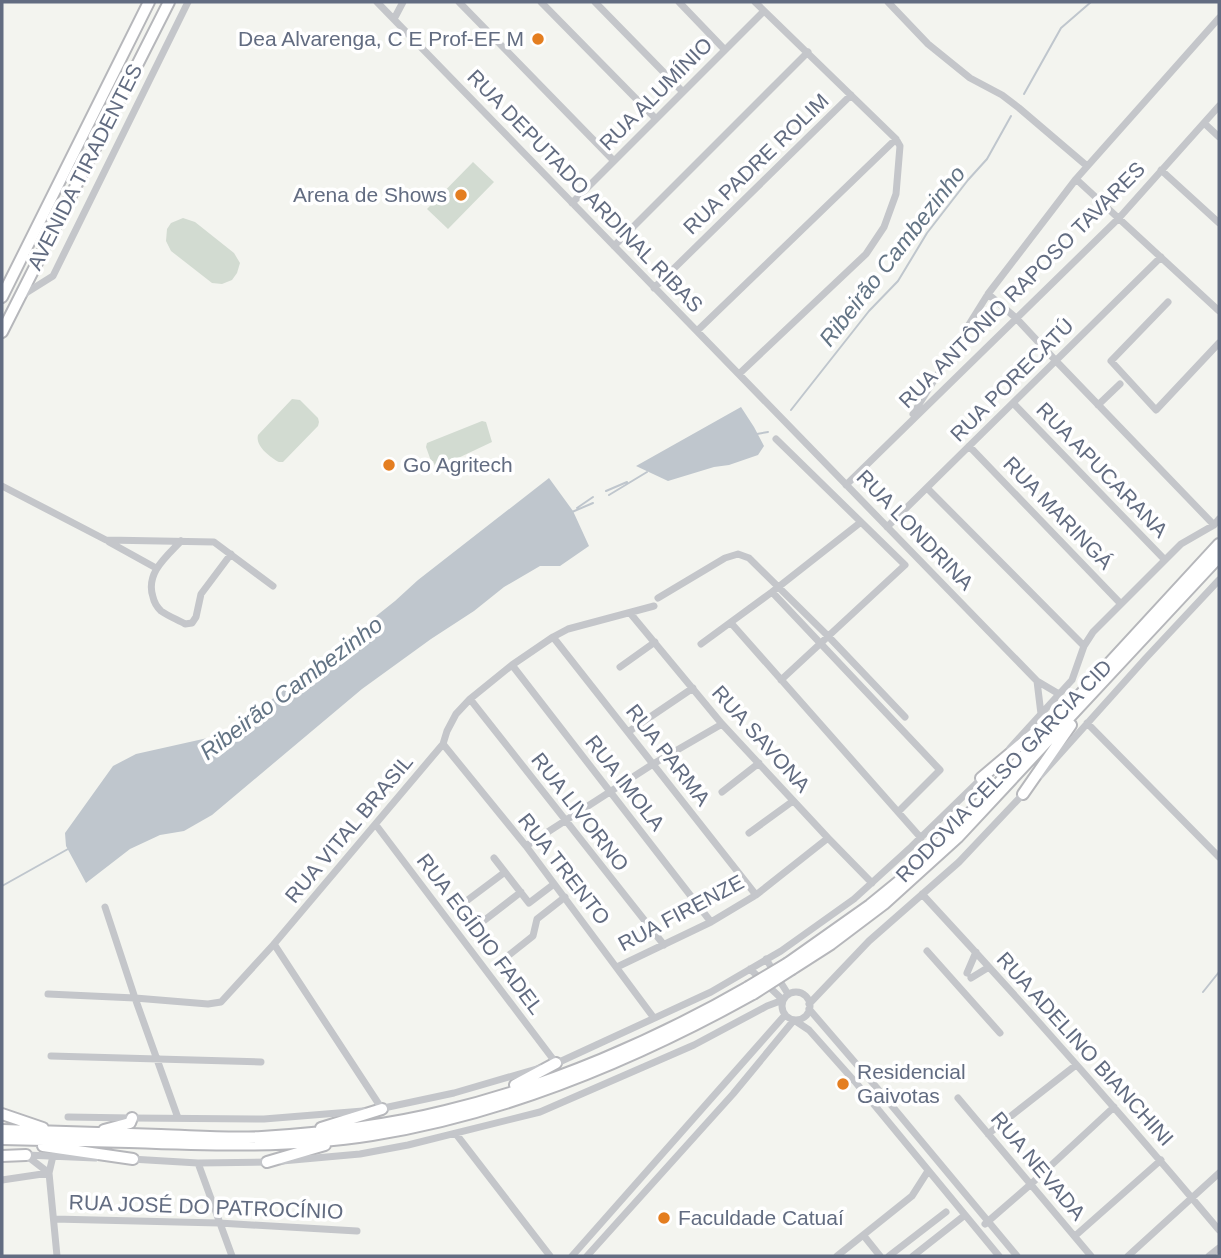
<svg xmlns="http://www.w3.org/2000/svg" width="1221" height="1258" viewBox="0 0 1221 1258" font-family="Arial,sans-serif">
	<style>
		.green { fill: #d2dbd1 }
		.water { fill: #bfc6cd }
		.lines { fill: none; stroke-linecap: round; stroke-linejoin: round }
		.stream { stroke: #bfc6cd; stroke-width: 2 }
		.highway-casing { stroke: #b6b7bb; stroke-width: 14 }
		.minor { stroke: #c4c6ca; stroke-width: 7 }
		.highway { stroke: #fff; stroke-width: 10 }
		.highway-bridge-casing { stroke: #b6b7bb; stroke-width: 14; stroke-linecap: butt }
		.highway-bridge { stroke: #fff; stroke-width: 10 }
		.poi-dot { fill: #e47e20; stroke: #fff; stroke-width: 2.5 }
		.labels { text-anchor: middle; stroke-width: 7; stroke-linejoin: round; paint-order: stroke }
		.poi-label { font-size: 21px; fill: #626c81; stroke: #fff; text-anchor: start }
		.street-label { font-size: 21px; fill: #626c81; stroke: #fff }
		.water-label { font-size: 23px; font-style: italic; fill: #637485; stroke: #fff }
	</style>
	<rect width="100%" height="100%" fill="#f3f4ef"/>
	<path class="green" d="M473,162L494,182L448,229L427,209Z
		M183,218L195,222L234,253L240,263L237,273L232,280L222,284L212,283L171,251L166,241L167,229L171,223Z
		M292,399L300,400L318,418L319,422L318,426L283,462H279C270,457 255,446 258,435Z
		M482,421L486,422L492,442L437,468L434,467L435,466L433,461H431L426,447L427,443Z"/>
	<path class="water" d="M741,407L754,427L764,446L758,455L729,465L714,467L668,481L636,466Z
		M549,478L573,511L589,546L560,566H540L504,587L474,611L431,639L362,689L212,815L184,831L160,835L130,849L86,883L66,846L65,833L113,766L136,754L212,737L226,732L241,724L395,601L418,580Z"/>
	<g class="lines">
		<path class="stream" d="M1024,94L1061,28L1091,2
			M791,410L869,311L898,281L927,233L968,180L987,159L1011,116
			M757,434L768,432
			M606,491L627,482
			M609,495L647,472
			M577,508L593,497
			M572,512L593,503
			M2,886L68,849
			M1203,992L1219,972"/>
		<defs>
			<path id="highway" d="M2,297L149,2
				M2,332L169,2
				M981,778L1044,725
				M1023,794L1071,725
				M788,963L870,905L897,883L941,842L984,799L1219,544
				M792,969L831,944L884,904L958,837L1219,557
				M515,1085L556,1063
				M2,1114L43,1128
				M321,1128L382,1109
				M2,1130C55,1132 108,1133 161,1135C194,1136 228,1139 262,1137C323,1133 385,1126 445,1111C550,1086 656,1040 748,987
				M104,1130L130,1123L132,1118
				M2,1139C44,1140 87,1141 129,1142C210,1145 291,1148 372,1135C505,1114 636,1059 753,994
				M43,1146L133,1159
				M2,1156L26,1155
				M267,1162L325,1145"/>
		</defs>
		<use href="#highway" class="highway-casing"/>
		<path class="minor" d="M377,2L1037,681L1059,694
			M459,2L614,161
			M541,2L656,119
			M595,2L683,92
			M679,2L725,50
			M888,2L928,44L970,78L1002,95L1019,108L1087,166
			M394,19L403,2
			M1204,123L1219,137
			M1161,170L1219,223
			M1076,179L1219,311
			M572,203L764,11
			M614,246L808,52
			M654,288L851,95
			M988,294L1016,318L1056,361L1214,525
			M21,296L53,276L188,2
			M1168,302L1111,361L1156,410L1219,343
			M697,331L896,139
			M739,374L866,254L884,227L896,194L900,146L896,139L755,2
			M1013,403L1165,560
			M1098,405L1120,384
			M913,414L988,294L1076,179L1219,18
			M776,439L905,565L781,680
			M969,446L1121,604
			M846,485L1119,218L1219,106
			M2,486L106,540L214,542L273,586
			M927,488L1084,646
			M887,527L1161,257
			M181,541C167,556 145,573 153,597C154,602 157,607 161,611C168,616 178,620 185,624L192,623L196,617L201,594L231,554
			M109,542L156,568
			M772,592L940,770L898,812
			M658,598L725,558L738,554L749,558L828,636L905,717
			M630,613L722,724L828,838L872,883
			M731,623L921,838
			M553,637L756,895
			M701,644L772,592L861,522
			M512,665L711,922
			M620,667L655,642
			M1037,681L1041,714
			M470,699L664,945
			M1087,723L1219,857
			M628,732L693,688
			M443,744L526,846L654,1018
			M1010,748L1072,680L1084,646L1093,632L1181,544L1214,525L1219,519
			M1041,775L1145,659L1219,580
			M722,792L759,763
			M376,825L556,1063
			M749,833L793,801
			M526,846L653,764L722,724
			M494,858L529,903L554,884
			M922,894C1024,1004 1123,1116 1219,1230
			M461,905L505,872
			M105,907L135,998L178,1118
			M477,926L521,892
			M274,944L382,1109
			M927,951L1000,1033
			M766,959L788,994
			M499,963L533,936L537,919L565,897
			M617,967L711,922L756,895L828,838
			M967,973L976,952
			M971,978L989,967
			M782 1006a14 14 0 1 1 28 0a14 14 0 1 1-28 0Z
			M48,994L135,998L208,1004L221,1002L274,944L443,744L447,731L456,714L470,699L512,665L553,637L568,629L654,606
			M809,1004L869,941L959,862L1026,791
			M809,1009L877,1088L1017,1256
			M51,1056L261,1062
			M555,1064L711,992L781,951L854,899L911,847L983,777
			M958,1098L1091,1256
			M379,1109L454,1093L540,1068
			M68,1117L132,1118L264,1119L363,1111
			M456,1134L550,1256
			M988,1134L1076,1065
			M26,1155L95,1158
			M27,1156L49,1173
			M53,1156L49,1173L57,1256
			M131,1159L198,1163L270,1162
			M282,1161L360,1154L408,1145L540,1112L694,1045L767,1006L783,1000L750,969
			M198,1163L232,1256
			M2,1180L49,1173
			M54,1219L219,1223L357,1231
			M985,1224L1031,1184L1114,1107
			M864,1236L880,1256
			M1075,1236L1161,1160
			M572,1256L785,1015
			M587,1256L733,1094L794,1020L809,1030L857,1084L999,1256
			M837,1256L912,1196L928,1171
			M889,1256L946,1212
			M913,1256L965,1215
			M1128,1256L1219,1173
			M1209,1256L1219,1248"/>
		<use href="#highway" class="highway"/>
		<defs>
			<path id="highway-bridge" d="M748,987L788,963
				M753,994L792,969"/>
		</defs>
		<use href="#highway-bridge" class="highway-bridge-casing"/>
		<use href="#highway-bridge" class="highway-bridge"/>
	</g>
	<g class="poi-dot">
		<circle cx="538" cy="39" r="7"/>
		<circle cx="461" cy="195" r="7"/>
		<circle cx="389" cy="465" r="7"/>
		<circle cx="843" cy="1084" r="7"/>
		<circle cx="664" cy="1218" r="7"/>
	</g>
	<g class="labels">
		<g class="poi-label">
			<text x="524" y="46" text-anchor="end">Dea Alvarenga, C E Prof-EF M</text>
			<text x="447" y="202" text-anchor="end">Arena de Shows</text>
			<text x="403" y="472">Go Agritech</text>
			<text x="857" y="1079">Residencial<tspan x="857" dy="24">Gaivotas</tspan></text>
			<text x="678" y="1225">Faculdade Catuaí</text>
		</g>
		<g class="street-label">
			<text transform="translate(656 94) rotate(-45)" y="7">RUA ALUMÍNIO</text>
			<text transform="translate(756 164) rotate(-44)" y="7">RUA PADRE ROLIM</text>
			<text transform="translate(85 167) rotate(-63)" y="7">AVENIDA TIRADENTES</text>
			<text transform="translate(585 191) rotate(46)" y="7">RUA DEPUTADO ARDINAL RIBAS</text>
			<text transform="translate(1022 285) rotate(-45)" y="7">RUA ANTÔNIO RAPOSO TAVARES</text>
			<text transform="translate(1012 380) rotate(-45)" y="7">RUA PORECATÚ</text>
			<text transform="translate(1102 470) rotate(46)" y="7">RUA APUCARANA</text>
			<text transform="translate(1058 513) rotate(46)" y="7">RUA MARINGÁ</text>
			<text transform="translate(915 530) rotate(46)" y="7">RUA LONDRINA</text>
			<text transform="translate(761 739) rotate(48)" y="7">RUA SAVONA</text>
			<text transform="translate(668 755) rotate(52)" y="7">RUA PARMA</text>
			<text transform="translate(1004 771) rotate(-46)" y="7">RODOVIA CELSO GARCIA CID</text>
			<text transform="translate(625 783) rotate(52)" y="7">RUA IMOLA</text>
			<text transform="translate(580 812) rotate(52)" y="7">RUA LIVORNO</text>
			<text transform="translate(349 829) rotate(-50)" y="7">RUA VITAL BRASIL</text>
			<text transform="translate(564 869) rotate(52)" y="7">RUA TRENTO</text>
			<text transform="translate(681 913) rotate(-28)" y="7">RUA FIRENZE</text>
			<text transform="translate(480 934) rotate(53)" y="7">RUA EGÍDIO FADEL</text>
			<text transform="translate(1085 1049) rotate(48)" y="7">RUA ADELINO BIANCHINI</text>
			<text transform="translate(1038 1166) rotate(50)" y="7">RUA NEVADA</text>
			<text transform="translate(206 1207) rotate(2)" y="7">RUA JOSÉ DO PATROCÍNIO</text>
		</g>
		<g class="water-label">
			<text transform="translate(892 256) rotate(-52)" y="8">Ribeirão Cambezinho</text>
			<text transform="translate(291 688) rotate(-37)" y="8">Ribeirão Cambezinho</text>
		</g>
	</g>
	<rect width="1221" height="1258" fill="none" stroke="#626c81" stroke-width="7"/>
</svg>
